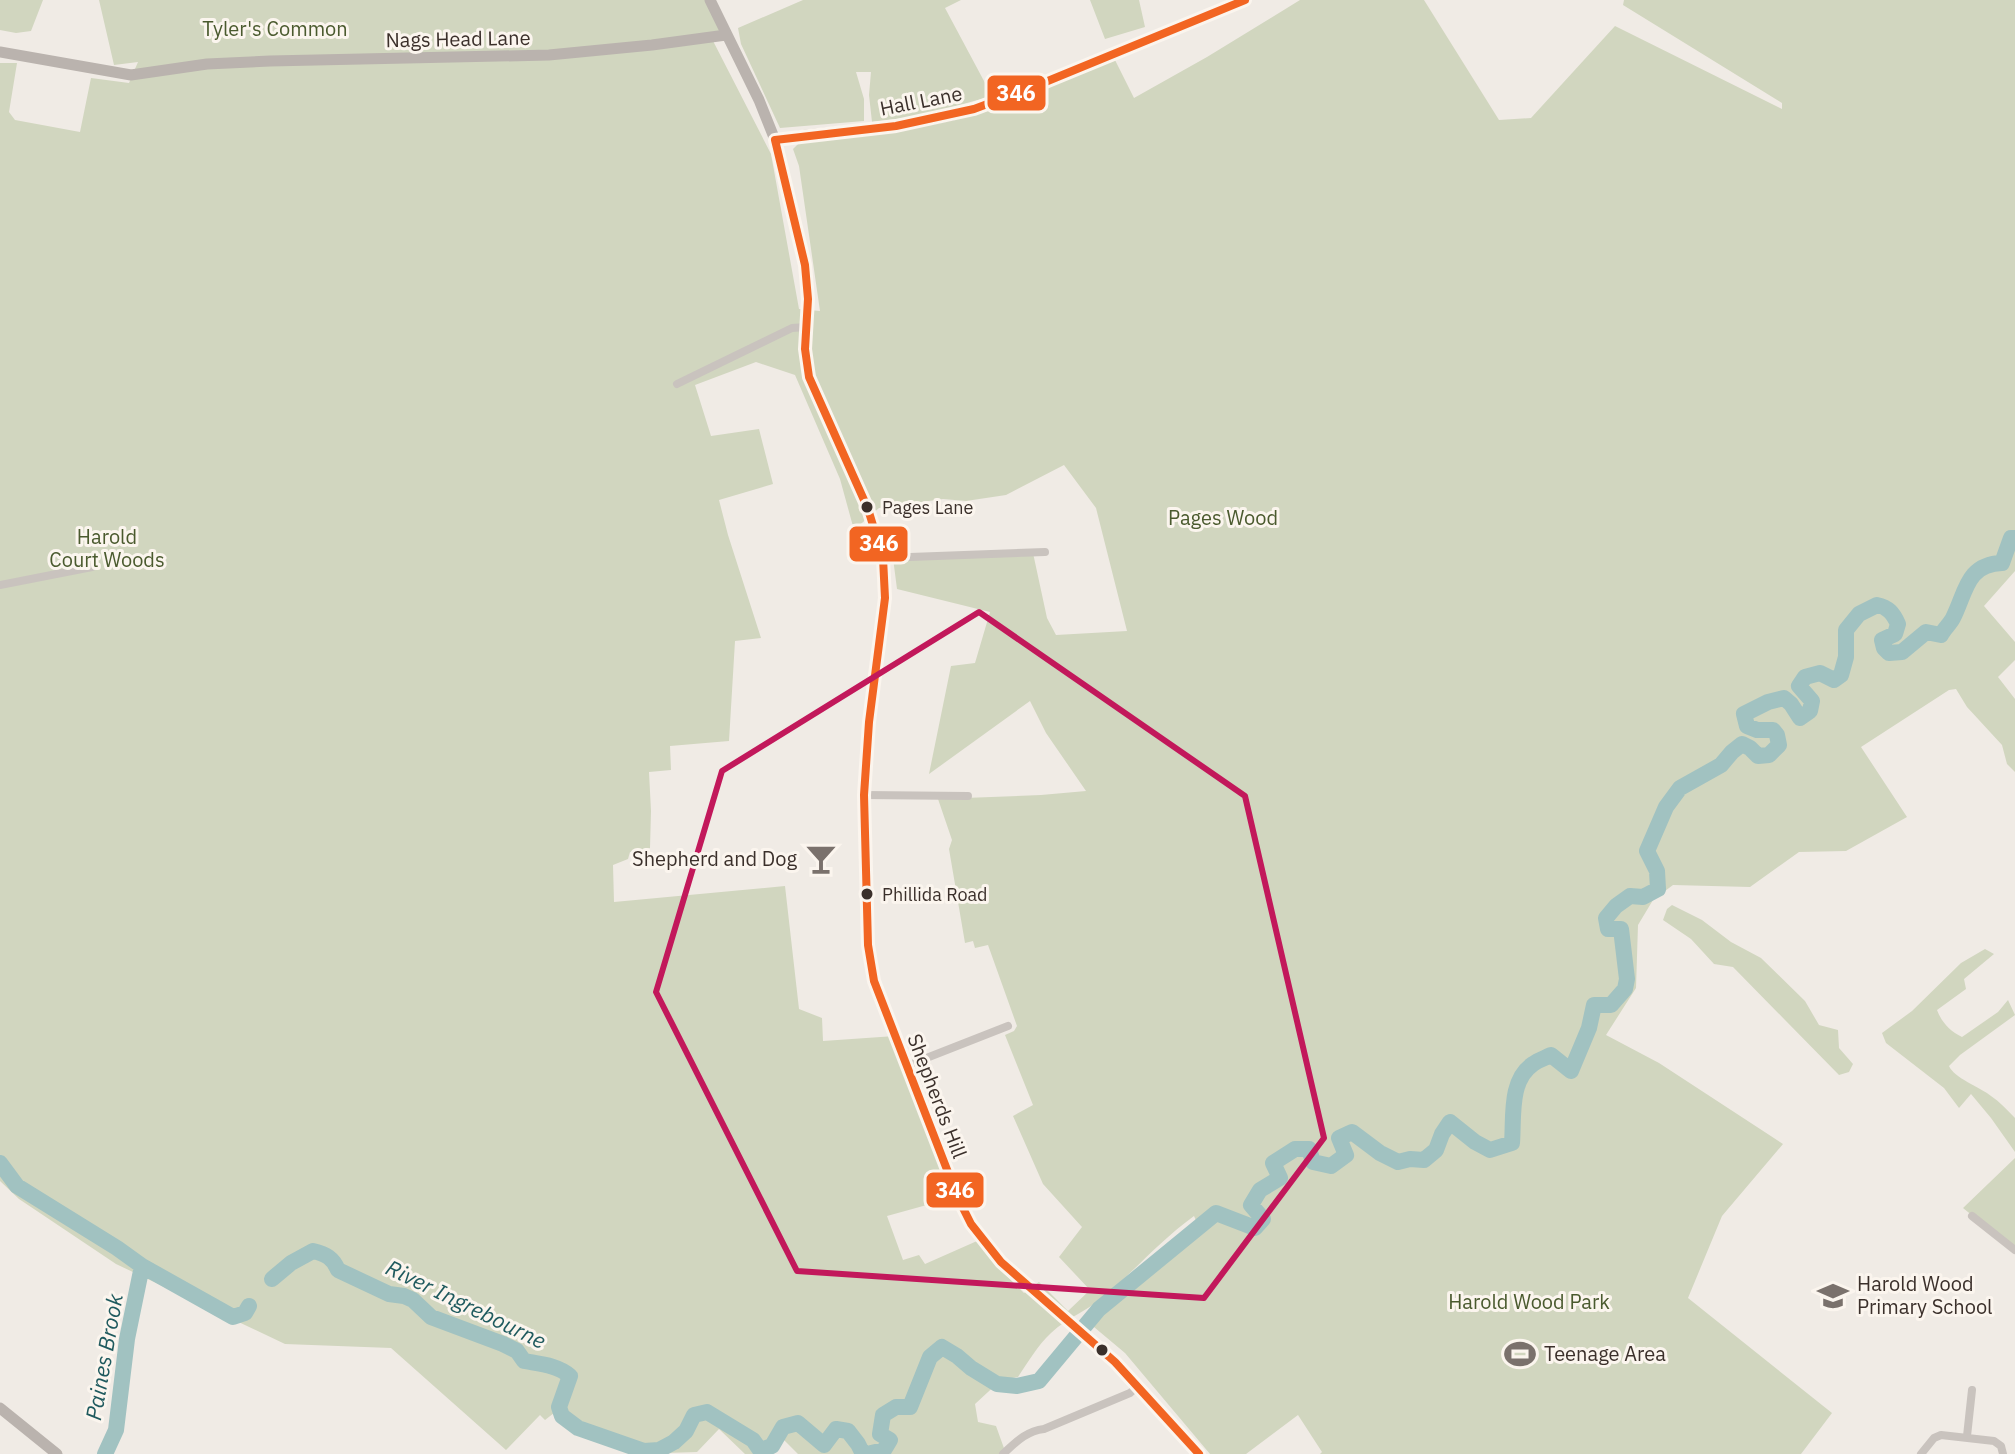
<svg xmlns="http://www.w3.org/2000/svg" width="2015" height="1454" viewBox="0 0 2015 1454" font-family="'IBM Plex Sans',sans-serif">
	<style>
		.green { fill: #d1d6bf; fill-rule: evenodd }
		.lines { fill: none; stroke-linecap: round; stroke-linejoin: round }
		.river { stroke: #a1c2c1; stroke-width: 16 }
		.street { stroke: #c9c3be; stroke-width: 8 }
		.secondary { stroke: #bab3ae; stroke-width: 11 }
		.bus-1-casing { stroke: #fbf5ee; stroke-width: 14 }
		.bus-1 { stroke: #f26522; stroke-width: 8 }
		.marked { fill: none; stroke: #c2185b; stroke-width: 6; stroke-linejoin: round }
		.bus-dot { fill: #3b302b; stroke: #fbf5ee; stroke-width: 3 }
		.labels { text-anchor: middle; stroke-width: 6; stroke-linejoin: round; paint-order: stroke }
		.bus-label { font-size: 18px; fill: #3b302b; stroke: #fbf5ee; text-anchor: start }
		.park-label { font-size: 20px; fill: #4a5a2e; stroke: #fbf5ee }
		.street-label { font-size: 20px; fill: #3b302b; stroke: #fbf5ee }
		.poi-label { font-size: 20px; fill: #3b302b; stroke: #fbf5ee; text-anchor: start }
		.water-label { font-size: 22px; font-style: italic; fill: #1f5a5e; stroke: #fbf5ee }
		.line-badge { stroke: #fbf5ee; stroke-width: 3 }
		.badge-label { font-size: 22px; text-anchor: middle; font-weight: bold; fill: #fff }
	</style>
	<rect width="100%" height="100%" fill="#f0ebe5"/>
	<path class="green" d="M0,0H43L31,31L16,33L0,30Z
		M99,0H713L726,35L711,37L771,154L799,309L820,311L799,166L793,149L800,142L946,122L994,109L1115,60L1134,98L1207,57L1300,0H1424L1499,120L1531,118L1615,26L1782,109V103L1623,5L1624,0H2015V571L1984,606L2015,642V660L1998,677L2015,699V772L2007,764L2002,745L1967,707L1956,689L1949,690L1861,747L1907,817L1846,851L1799,852L1750,887L1673,885L1653,900L1638,925L1636,988L1606,1035L1659,1063L1783,1144L1722,1216L1688,1298L1832,1413L1801,1454H1320L1322,1452L1298,1415L1246,1454H1210L1125,1353L1088,1322L1099,1309L1199,1227L1194,1216C1162,1239 1137,1268 1107,1294C1091,1309 1068,1317 1051,1333C1038,1345 1028,1362 1018,1377L1001,1380L975,1404L978,1422L996,1426L1005,1451L1001,1454H798L783,1439L766,1454H745L719,1429L697,1452L632,1454L572,1429L560,1421L554,1413L545,1420L540,1415L506,1450L391,1348L285,1344L116,1264L19,1199L0,1181V63H17L9,112L15,120L80,132L91,78L129,83L138,62L114,65ZM756,362L795,375L840,479L854,530L879,508L943,499L966,501L1006,495L1064,465L1096,508L1127,631L1056,635L1047,618L1033,553L893,558L897,589L990,612L975,663L951,666L929,774L1030,701L1046,733L1086,791L1041,795L938,799L952,840L949,849L965,943L973,941L975,948L988,945L1017,1026L1014,1031L1005,1035L1033,1105L1013,1116L1043,1184L1082,1227L1059,1257L1090,1290L1068,1311L1039,1282L1024,1293L993,1262L977,1241L925,1264L919,1255L903,1260L887,1216L952,1198L913,1097L895,1036L823,1041L822,1018L799,1009L785,886L614,902L613,865L628,859L630,852L650,848L651,811L649,772L671,770L670,746L729,741L735,641L761,638L728,535L719,500L773,484L759,429L711,436L695,385Z
		M803,0H961L945,8L992,96L920,116L872,122L869,95L871,72H856L864,99V121L780,128L741,44L738,28Z
		M1090,0H1139L1145,27L1105,39Z
		M1672,905L1702,920L1731,942L1761,958L1805,1001L1819,1025L1838,1030L1839,1048L1853,1064L1849,1072L1839,1075L1733,967L1714,964L1691,939L1663,920L1667,909Z
		M1985,949L1994,954L1964,979L1966,989L1937,1010C1942,1023 1950,1031 1962,1037L1998,1012L2008,1000L2015,1015L1960,1055L1949,1066C1954,1078 1980,1087 1991,1096C2000,1102 2007,1110 2015,1118V1152L1991,1118L1971,1094L1959,1108L1944,1088L1886,1043L1882,1033L1912,1011L1961,963Z
		M2015,1158V1250L1963,1208Z"/>
	<g class="lines">
		<path class="river" d="M0,1163L17,1186L117,1248L142,1266L233,1317L245,1313L249,1306
			M272,1279L291,1263L313,1251C326,1254 333,1258 338,1270L389,1294L404,1296L413,1300L431,1317L503,1344L517,1351L524,1361C540,1364 557,1365 570,1376L559,1407L562,1416L578,1428L644,1451L659,1450L674,1442L686,1431L694,1415L707,1412L753,1440L760,1450L772,1446L783,1427L798,1423L824,1445L836,1429L848,1431L858,1444L863,1454
			M105,1454L116,1430L127,1339L142,1266
			M867,1454L884,1450L890,1440L880,1434L883,1415L896,1407H910L930,1357L942,1347L957,1356L971,1368L997,1384L1017,1386L1039,1381L1099,1309L1216,1213L1255,1228L1263,1219L1251,1205L1260,1190L1280,1178L1273,1163L1295,1149H1309L1313,1162L1331,1166L1346,1155L1339,1138L1352,1132L1380,1153L1398,1162L1410,1159L1424,1160L1436,1150L1442,1134L1450,1122L1475,1142L1490,1150L1512,1143C1514,1117 1509,1080 1533,1064C1538,1060 1545,1058 1551,1055L1571,1071L1589,1028L1594,1005H1611L1625,989L1627,979L1621,929H1608L1606,918L1616,906L1630,896L1643,897L1658,889L1657,871L1647,851L1666,807L1680,788L1721,765L1732,752L1742,744L1750,748L1758,756L1769,755L1779,745L1777,735L1773,730H1757L1747,726L1744,714L1768,702L1784,698L1791,704L1800,718L1810,711L1812,701L1799,686L1805,677L1820,673L1834,680L1841,675L1846,657V630L1859,614L1877,605C1888,607 1893,613 1898,624L1895,634L1882,640L1884,648L1889,653L1902,652L1926,632L1941,635C1944,629 1950,624 1953,618C1966,593 1966,564 2002,563L2011,538H2015"/>
		<path class="street" d="M677,384L792,328L806,327
			M883,558L1045,552
			M0,585L92,567
			M864,795L968,796
			M906,1066L1008,1026
			M1972,1216L2015,1250
			M1967,1436L1972,1390
			M1003,1454C1015,1443 1026,1431 1044,1429L1130,1393L1138,1386
			M1921,1454L1934,1438L1941,1435L1994,1441L2001,1446L2003,1454"/>
		<path class="secondary" d="M710,0L759,100L775,140L805,265L808,299L805,349L809,377L868,509L883,558L885,598L869,722L864,795L868,945L874,981L958,1198L971,1224L1001,1262L1115,1362L1199,1454
			M0,52L131,75L207,64L270,61L549,55L652,45L726,35
			M775,140L807,135L896,126L952,115L974,109L1038,85L1245,0
			M0,1408L57,1454"/>
		<defs>
			<path id="bus-1" d="M775,140L805,265L808,299L805,349L809,377L868,509L883,558L885,598L869,722L864,795L868,945L874,981L958,1198L971,1224L1001,1262L1115,1362L1199,1454
				M775,140L896,126L974,109L1038,85L1245,0"/>
		</defs>
		<use href="#bus-1" class="bus-1-casing"/>
		<use href="#bus-1" class="bus-1"/>
	</g>
	<path class="marked" d="M979,612L1245,796L1324,1138L1204,1298L797,1271L656,992L722,771Z"/>
	<defs>
		<symbol id="bar-bare" viewBox="-9 -9 18 18"><path d="M-6-5H6L.8 .8V4.5H3.5V6h-7V4.5H-.8V.8Z" fill="#7a716c" stroke="#fbf5ee" stroke-width="2.5" paint-order="stroke"/></symbol>
		<symbol id="school-bare" viewBox="-9 -9 18 18"><path d="M0-5L7-2L0 1L-7-2ZM-4 1L0 2.5L4 1V4Q0 6-4 4Z" fill="#7a716c" stroke="#fbf5ee" stroke-width="2.5" paint-order="stroke"/></symbol>
		<symbol id="stadium-bare" viewBox="-9 -9 18 18"><path d="M0-5a6.5 5 0 1 0 0 10a6.5 5 0 1 0 0-10ZM-3.5-1.8h7v3.6h-7Z" fill="#7a716c" stroke="#fbf5ee" stroke-width="2.5" paint-order="stroke"/></symbol>
	</defs>
	<g fill-rule="evenodd">
		<use href="#bar-bare" x="799" y="837" width="44" height="44"/>
		<use href="#school-bare" x="1811" y="1274" width="44" height="44"/>
		<use href="#stadium-bare" x="1498" y="1332" width="44" height="44"/>
	</g>
	<g class="bus-dot">
		<circle cx="867" cy="507" r="7"/>
		<circle cx="867" cy="894" r="7"/>
		<circle cx="1102" cy="1350" r="7"/>
	</g>
	<g class="labels">
		<g class="bus-label">
			<text x="882" y="514">Pages Lane</text>
			<text x="882" y="901">Phillida Road</text>
		</g>
		<g class="park-label">
			<text x="275" y="36">Tyler's Common</text>
			<text x="1223" y="525">Pages Wood</text>
			<text x="107" y="544">Harold<tspan x="107" dy="23">Court Woods</tspan></text>
			<text x="1529" y="1309">Harold Wood Park</text>
		</g>
		<g class="street-label">
			<text transform="translate(458 39) rotate(-1)" y="7">Nags Head Lane</text>
			<text transform="translate(921 101) rotate(-11)" y="7">Hall Lane</text>
			<text transform="translate(937 1096) rotate(69)" y="7">Shepherds Hill</text>
		</g>
		<g class="poi-label">
			<text x="797" y="866" text-anchor="end">Shepherd and Dog</text>
			<text x="1857" y="1291">Harold Wood<tspan x="1857" dy="23">Primary School</tspan></text>
			<text x="1544" y="1361">Teenage Area</text>
		</g>
		<g class="water-label">
			<text transform="translate(466 1304) rotate(26)" y="8">River Ingrebourne</text>
			<text transform="translate(104 1357) rotate(-80)" y="8">Paines Brook</text>
		</g>
	</g>
	<g class="line-badge">
		<rect x="986" y="74" width="61" height="38" rx="8" fill="#f26522"/>
		<rect x="848" y="525" width="61" height="38" rx="8" fill="#f26522"/>
		<rect x="925" y="1171" width="60" height="38" rx="8" fill="#f26522"/>
	</g>
	<g class="badge-label">
		<text x="1016" y="101">346</text>
		<text x="879" y="551">346</text>
		<text x="955" y="1198">346</text>
	</g>
</svg>
